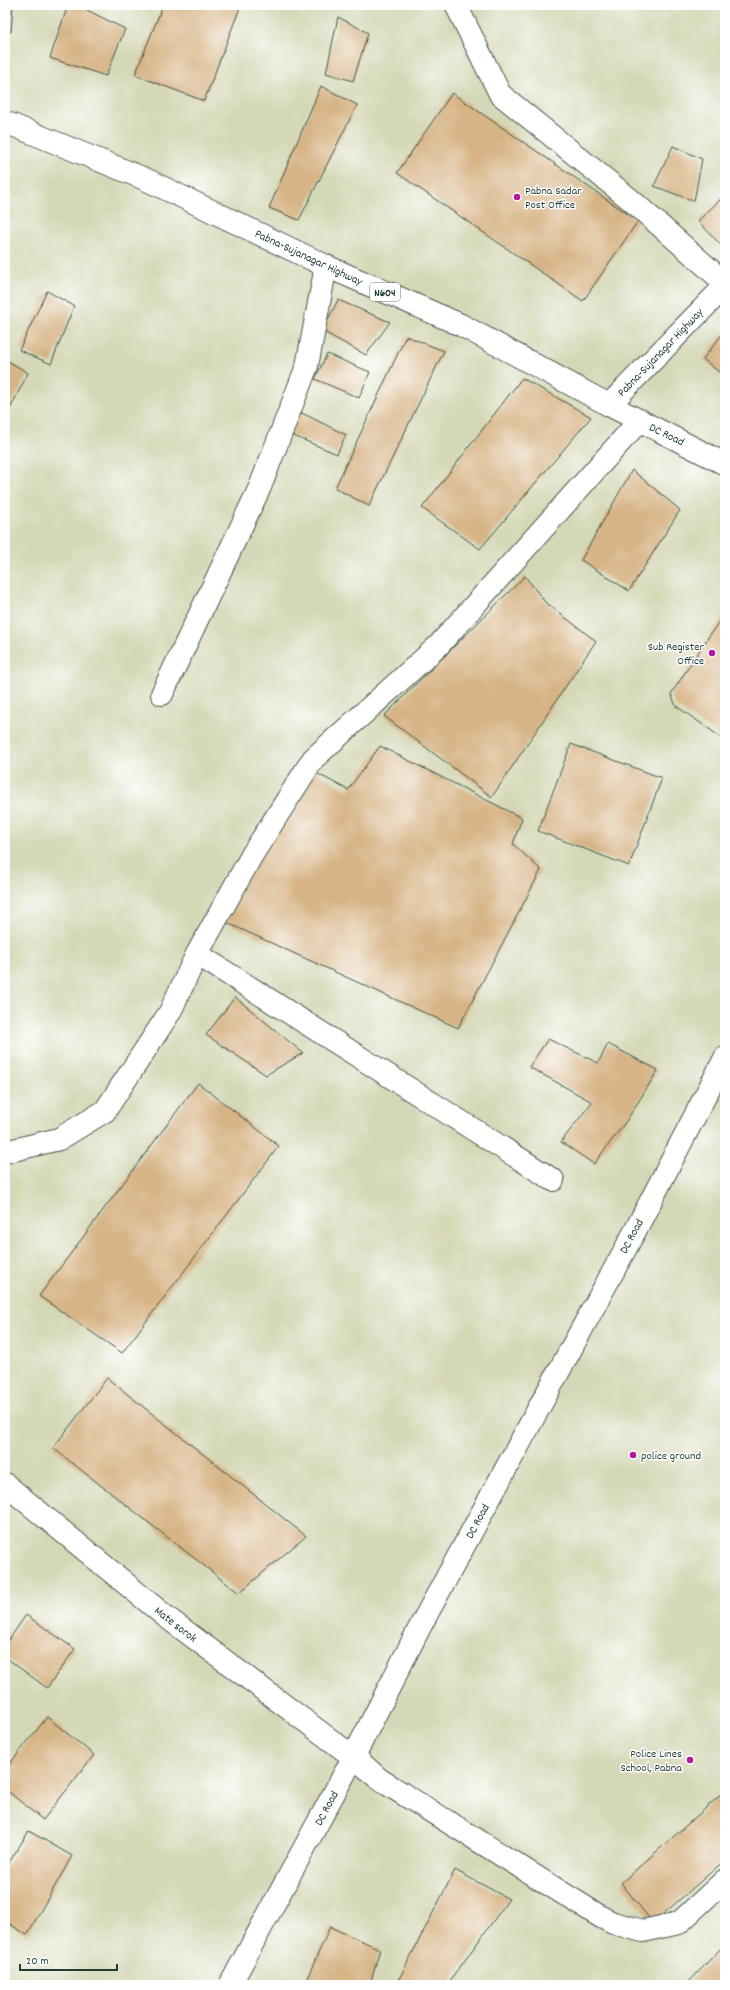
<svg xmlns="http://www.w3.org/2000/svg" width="730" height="1990" viewBox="0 0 730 1990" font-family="Dekko,sans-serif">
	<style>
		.built { fill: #d5d8b7 }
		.building { fill: #d7b485 }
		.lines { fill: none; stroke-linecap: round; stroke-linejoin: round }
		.minor-casing { stroke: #3d5548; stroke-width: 24 }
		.highway-casing { stroke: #3d5548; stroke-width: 24 }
		.minor { stroke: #fff; stroke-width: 22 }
		.highway { stroke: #fff; stroke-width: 22 }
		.poi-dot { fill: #b5179e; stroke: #fff; stroke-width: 1.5 }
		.labels { text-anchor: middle; stroke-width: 3; stroke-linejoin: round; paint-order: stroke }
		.shield { fill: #fff; stroke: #627771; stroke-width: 1 }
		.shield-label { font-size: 11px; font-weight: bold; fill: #1f3d34 }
		.poi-label { font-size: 12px; fill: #1f3d34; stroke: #fff; text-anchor: start }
		.street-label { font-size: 12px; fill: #1f3d34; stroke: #fff }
	</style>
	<rect width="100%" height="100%" fill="#fff"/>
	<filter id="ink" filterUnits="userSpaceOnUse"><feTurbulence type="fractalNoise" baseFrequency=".025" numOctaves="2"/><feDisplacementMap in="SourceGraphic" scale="8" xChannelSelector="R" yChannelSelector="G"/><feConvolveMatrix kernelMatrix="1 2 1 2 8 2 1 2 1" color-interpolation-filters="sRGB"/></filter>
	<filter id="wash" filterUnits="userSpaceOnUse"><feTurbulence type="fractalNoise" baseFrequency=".012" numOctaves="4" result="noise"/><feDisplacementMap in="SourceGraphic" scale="16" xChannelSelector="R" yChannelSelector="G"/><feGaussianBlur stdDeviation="0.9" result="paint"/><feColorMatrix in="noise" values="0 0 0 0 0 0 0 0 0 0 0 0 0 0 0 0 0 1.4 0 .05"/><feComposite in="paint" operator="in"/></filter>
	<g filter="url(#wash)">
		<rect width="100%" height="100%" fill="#e8e0bb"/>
		<path class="built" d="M5,5H725V1985H5Z"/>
		<g id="blocks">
			<path class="building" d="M5,5H13L11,32L5,28Z
				M68,5H77L125,29L106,76L50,58Z
				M163,5H241L204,101L135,75Z
				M338,17L368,33L353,81L326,73Z
				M321,86L357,105L299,220L269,208Z
				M452,93L638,221L583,301L397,173Z
				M673,146L702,159L694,201L654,186Z
				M725,195V238L720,244L698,221Z
				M47,291L74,306L51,364L19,350Z
				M338,300L390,322L366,355L322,331Z
				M724,332L725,333V377L703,359Z
				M406,336L444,351L369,506L335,488Z
				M327,354L370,372L359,398L315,379Z
				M5,359L28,373L5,419Z
				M522,378L591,417L480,549L422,508Z
				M298,411L346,435L337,454L289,434Z
				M632,470L680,510L629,591L581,560Z
				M525,576L545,602L596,641L492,797L384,716Z
				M725,612V740L676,706L671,694Z
				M571,744L662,778L629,866L538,831Z
				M380,746L522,818L513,844L541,870L458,1028L223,921L307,768L348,790Z
				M235,997L303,1053L266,1075L206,1035Z
				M548,1039L598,1063L608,1044L658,1070L627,1120L594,1164L561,1142L592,1102L529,1067Z
				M198,1083L279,1146L122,1353L39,1296Z
				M107,1378L306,1536L239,1593L53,1448Z
				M26,1615L75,1649L47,1688L5,1657V1645Z
				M47,1717L94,1755L43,1820L5,1789V1770Z
				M725,1791V1860L653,1923L621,1883Z
				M29,1831L72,1856L27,1935L5,1921V1869Z
				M455,1870L509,1899L447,1985H406L398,1981Z
				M330,1927L380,1949L370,1985H304Z
				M725,1944V1985H686Z"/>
		</g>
	</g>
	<g filter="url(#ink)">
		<use href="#blocks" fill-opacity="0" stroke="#3d5548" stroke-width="1"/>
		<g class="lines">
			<defs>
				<path id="minor" d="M456,5L500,94L631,200L725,283
					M609,405L725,464
					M162,694L260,487L307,366L326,266
					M197,954L553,1180
					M5,1152L59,1139L105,1111L170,1012L197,954L252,855L313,759L438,646L640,420
					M5,1484L165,1616L360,1762L379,1779L601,1917L613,1923L643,1931L679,1923L725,1880
					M230,1985L353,1758L422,1623L634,1233L725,1058"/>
				<path id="highway" d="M5,122L145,179L326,266L461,325L609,405L725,286"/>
			</defs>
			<use href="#minor" class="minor-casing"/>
			<use href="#highway" class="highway-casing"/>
			<use href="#minor" class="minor"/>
			<use href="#highway" class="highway"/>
		</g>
	</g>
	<g class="poi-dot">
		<circle cx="517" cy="197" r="4"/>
		<circle cx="712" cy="653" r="4"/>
		<circle cx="633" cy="1455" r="4"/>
		<circle cx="690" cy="1760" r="4"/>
	</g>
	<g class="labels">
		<rect class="shield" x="370" y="283" width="30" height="18" rx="3"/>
		<g class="shield-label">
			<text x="385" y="296">N604</text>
		</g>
		<g class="poi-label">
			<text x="525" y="194">Pabna Sadar<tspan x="525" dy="14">Post Office</tspan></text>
			<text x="704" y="650" text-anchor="end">Sub Register<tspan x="704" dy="14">Office</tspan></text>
			<text x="641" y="1459">police ground</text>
			<text x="682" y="1757" text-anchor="end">Police Lines<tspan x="682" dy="14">School, Pabna</tspan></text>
		</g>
		<g class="street-label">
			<text transform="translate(309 257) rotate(25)" y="4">Pabna-Sujanagar Highway</text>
			<text transform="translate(660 352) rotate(-46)" y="4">Pabna-Sujanagar Highway</text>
			<text transform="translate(667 434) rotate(26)" y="4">DC Road</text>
			<text transform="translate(631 1236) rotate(-62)" y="4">DC Road</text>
			<text transform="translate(477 1521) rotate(-62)" y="4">DC Road</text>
			<text transform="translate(176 1624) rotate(38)" y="4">Mate sorok</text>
			<text transform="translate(326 1808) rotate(-62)" y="4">DC Road</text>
		</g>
	</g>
	<rect width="730" height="1990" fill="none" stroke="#fff" stroke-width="20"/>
	<path d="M20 1964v6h97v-6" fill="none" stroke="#1f3d34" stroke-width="2"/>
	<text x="26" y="1964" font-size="12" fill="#1f3d34" stroke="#ffffff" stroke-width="3" paint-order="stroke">20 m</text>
</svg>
